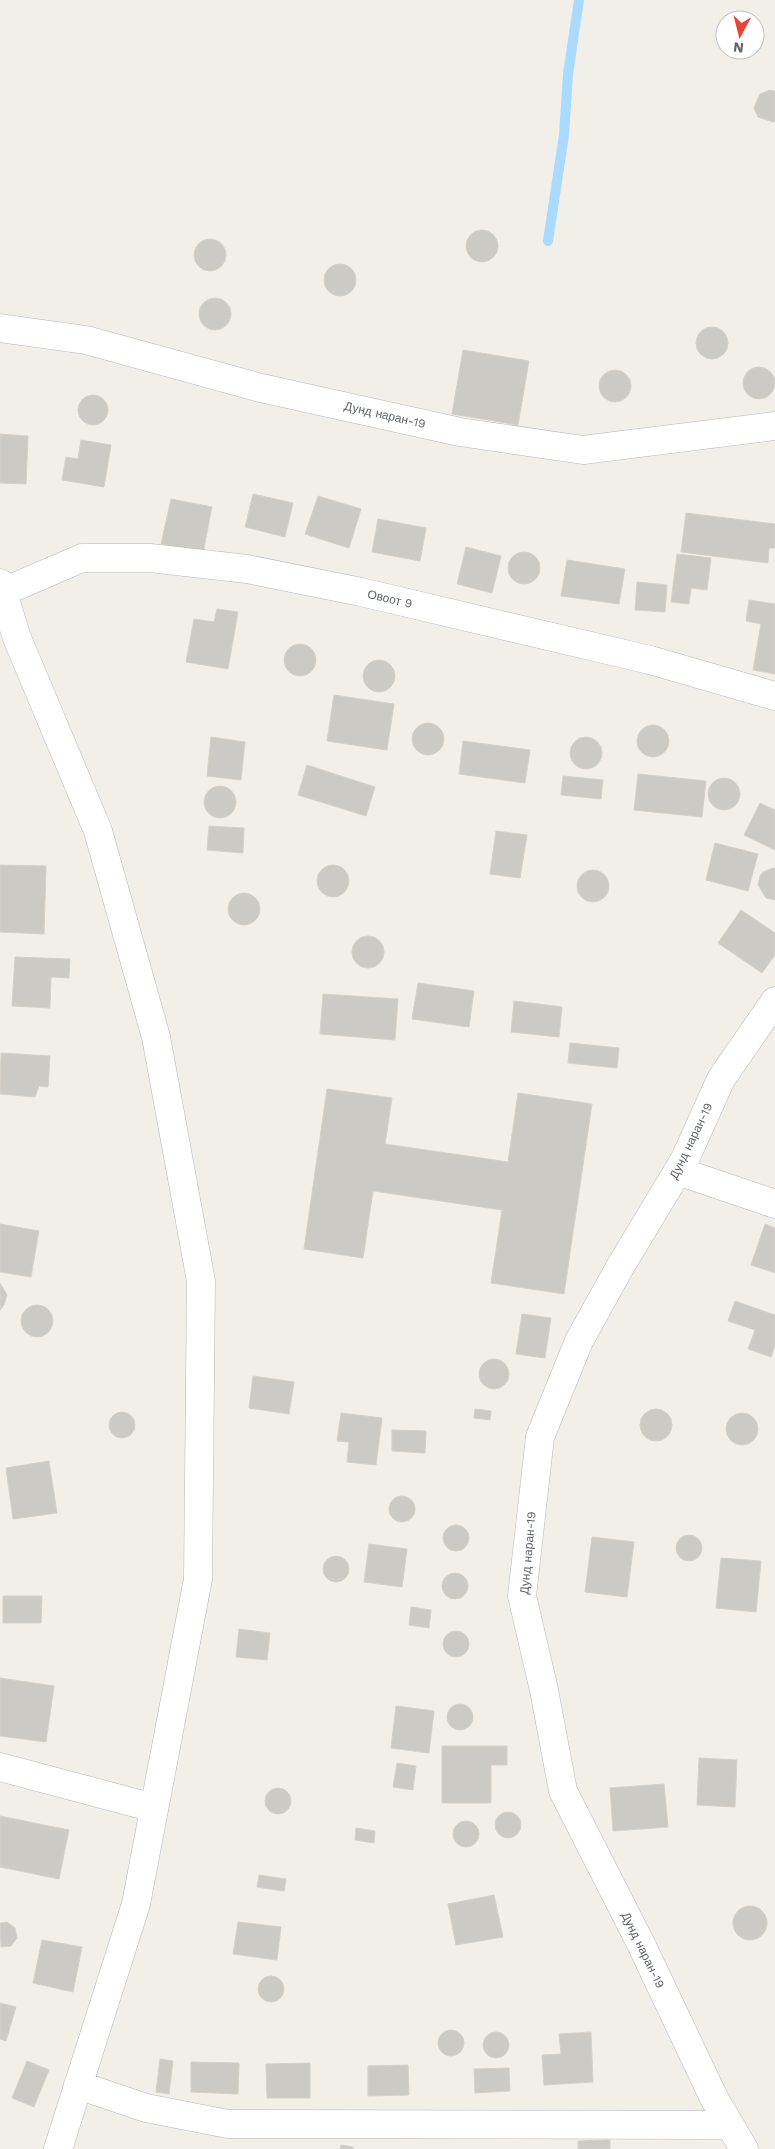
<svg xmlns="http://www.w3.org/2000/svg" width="775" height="2149" viewBox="0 0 775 2149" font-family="'Work Sans',sans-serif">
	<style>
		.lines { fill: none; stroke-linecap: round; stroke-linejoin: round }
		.stream { stroke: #aadaff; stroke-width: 10 }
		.building { fill: #cccac5; stroke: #d6d1c6 }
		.minor-casing { stroke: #b5b8bc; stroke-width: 29 }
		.minor { stroke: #fff; stroke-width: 28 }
		.labels { text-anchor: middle; stroke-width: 4.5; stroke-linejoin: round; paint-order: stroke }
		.street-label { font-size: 12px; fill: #5f6368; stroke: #fff }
	</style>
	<rect width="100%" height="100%" fill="#f1efe8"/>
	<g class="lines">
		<path class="stream" d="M548,241L564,135L568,74L579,0"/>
	</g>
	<path class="building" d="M770,90L775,91V121L773,122L758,117L754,108L760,94Z
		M466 246a16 16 0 1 1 32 0a16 16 0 1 1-32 0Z
		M194 255a16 16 0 1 1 32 0a16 16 0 1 1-32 0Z
		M324 280a16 16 0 1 1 32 0a16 16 0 1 1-32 0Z
		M199 314a16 16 0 1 1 32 0a16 16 0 1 1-32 0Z
		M696 343a16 16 0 1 1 32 0a16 16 0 1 1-32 0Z
		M463,350L529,361L518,425L452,414Z
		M743 383a16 16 0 1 1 32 0a16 16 0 1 1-32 0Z
		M599 386a16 16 0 1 1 32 0a16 16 0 1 1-32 0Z
		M78 410a15 15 0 1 1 30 0a15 15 0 1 1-30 0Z
		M0,434L28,436L26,484L0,483Z
		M81,440L111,445L104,487L62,480L66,457L78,459Z
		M253,494L293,503L285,537L245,527Z
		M318,496L361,509L349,548L305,534Z
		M171,499L212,507L203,553L161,544Z
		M686,513L775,524V548H769L768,563L681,552Z
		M378,519L426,528L420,561L372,552Z
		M466,547L501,556L492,593L457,584Z
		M508 568a16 16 0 1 1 32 0a16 16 0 1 1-32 0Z
		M677,554L711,558L707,590L691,588L689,604L671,602Z
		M567,560L625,569L619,604L561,596Z
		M637,582L667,585L665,612L635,610Z
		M749,600L775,604V674L753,670L761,624L746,621Z
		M217,609L238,612L228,669L186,662L194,619L214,622Z
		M284 660a16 16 0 1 1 32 0a16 16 0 1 1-32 0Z
		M363 676a16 16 0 1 1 32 0a16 16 0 1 1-32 0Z
		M334,695L394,704L387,750L327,741Z
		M412 739a16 16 0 1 1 32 0a16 16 0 1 1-32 0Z
		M637 741a16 16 0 1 1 32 0a16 16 0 1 1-32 0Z
		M211,737L245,742L241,780L207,776Z
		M570 753a16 16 0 1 1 32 0a16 16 0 1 1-32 0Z
		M463,741L530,750L525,783L459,774Z
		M307,765L375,787L366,816L298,795Z
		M638,774L706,781L702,817L634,810Z
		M563,776L603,780L601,799L561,795Z
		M708 794a16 16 0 1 1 32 0a16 16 0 1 1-32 0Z
		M204 802a16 16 0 1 1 32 0a16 16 0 1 1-32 0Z
		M760,803L775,810V850L744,835Z
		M209,826L244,828L243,853L207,850Z
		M496,831L527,835L520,878L490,874Z
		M715,843L758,854L748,891L706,880Z
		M0,865L46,866L44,934L0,932Z
		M317 881a16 16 0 1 1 32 0a16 16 0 1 1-32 0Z
		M773,868H775V900L766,898L758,885L760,876L763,872Z
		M577 886a16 16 0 1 1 32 0a16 16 0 1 1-32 0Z
		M228 909a16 16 0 1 1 32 0a16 16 0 1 1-32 0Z
		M741,910L775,933V955L762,973L718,943Z
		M352 952a16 16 0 1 1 32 0a16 16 0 1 1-32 0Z
		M15,957L70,959L69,978L51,977L50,1008L12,1006Z
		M418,983L474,991L469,1027L412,1019Z
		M323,994L398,999L395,1040L320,1034Z
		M514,1001L562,1007L559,1037L511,1032Z
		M570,1043L619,1048L617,1068L568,1063Z
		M1,1053L50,1056L48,1087L39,1086L35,1097L0,1094Z
		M327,1089L392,1098L385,1144L508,1162L518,1093L592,1104L564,1294L491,1283L502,1210L373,1191L363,1258L304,1249Z
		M0,1224L39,1231L31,1277L0,1272Z
		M765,1224L775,1228V1273L751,1265Z
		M0,1283L7,1295L4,1305L0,1310Z
		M735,1301L775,1315V1346L771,1357L748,1349L755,1330L728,1321Z
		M21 1321a16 16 0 1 1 32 0a16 16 0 1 1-32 0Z
		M522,1314L551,1318L545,1358L516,1354Z
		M479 1374a15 15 0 1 1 30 0a15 15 0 1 1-30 0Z
		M253,1376L294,1382L289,1414L249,1408Z
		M475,1409L491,1411L490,1420L474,1418Z
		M640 1425a16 16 0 1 1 32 0a16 16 0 1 1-32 0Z
		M109 1425a13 13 0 1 1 26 0a13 13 0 1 1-26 0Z
		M341,1413L382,1418L376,1465L347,1462L349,1442L337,1441Z
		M726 1429a16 16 0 1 1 32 0a16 16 0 1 1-32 0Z
		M392,1430L426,1431L425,1453L392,1451Z
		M49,1461L57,1513L13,1519L6,1468Z
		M389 1509a13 13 0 1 1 26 0a13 13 0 1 1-26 0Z
		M443 1538a13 13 0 1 1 26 0a13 13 0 1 1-26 0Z
		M676 1548a13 13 0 1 1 26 0a13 13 0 1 1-26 0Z
		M592,1537L634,1542L627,1597L585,1592Z
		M369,1544L407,1549L402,1587L364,1582Z
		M323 1569a13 13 0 1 1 26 0a13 13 0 1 1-26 0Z
		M721,1558L761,1561L756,1612L716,1608Z
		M442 1586a13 13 0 1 1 26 0a13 13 0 1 1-26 0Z
		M3,1596H42L41,1623H3Z
		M411,1607L431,1610L429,1628L409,1625Z
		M239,1629L270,1633L267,1660L236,1657Z
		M443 1644a13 13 0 1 1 26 0a13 13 0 1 1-26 0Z
		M0,1678L54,1686L46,1742L0,1736Z
		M447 1717a13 13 0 1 1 26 0a13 13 0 1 1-26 0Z
		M396,1706L434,1711L429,1753L391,1748Z
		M442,1746H507V1765H491V1803H442Z
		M699,1758L737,1760L735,1807L697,1805Z
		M397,1763L416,1766L413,1790L393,1787Z
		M664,1784L668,1827L613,1831L610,1788Z
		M265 1801a13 13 0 1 1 26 0a13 13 0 1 1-26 0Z
		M495 1825a13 13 0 1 1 26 0a13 13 0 1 1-26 0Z
		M0,1816L69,1830L59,1879L0,1867Z
		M453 1834a13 13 0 1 1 26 0a13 13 0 1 1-26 0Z
		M356,1828L375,1831L374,1843L355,1840Z
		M259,1875L286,1879L284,1891L257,1887Z
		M494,1895L503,1937L456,1945L448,1904Z
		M733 1923a17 17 0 1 1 34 0a17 17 0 1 1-34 0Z
		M7,1922L15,1928L17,1938L11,1946L1,1947L0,1923Z
		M238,1922L281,1927L277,1960L233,1954Z
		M42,1940L82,1947L73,1992L33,1983Z
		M258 1989a13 13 0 1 1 26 0a13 13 0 1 1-26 0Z
		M0,2003L16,2007L6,2041L0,2039Z
		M438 2043a13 13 0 1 1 26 0a13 13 0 1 1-26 0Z
		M591,2032L593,2082L544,2085L542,2055L561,2054L559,2034Z
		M483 2045a13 13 0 1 1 26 0a13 13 0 1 1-26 0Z
		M160,2059L173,2061L169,2094L156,2092Z
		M27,2061L49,2070L34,2107L12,2098Z
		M191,2062L239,2063L238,2094L191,2092Z
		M310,2063V2098H267L266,2064Z
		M408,2065L409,2095L368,2096V2066Z
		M509,2068L510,2091L475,2093L474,2069Z
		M610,2140V2149H578V2141Z
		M341,2145L353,2147V2149H340Z"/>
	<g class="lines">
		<defs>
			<path id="minor" d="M0,328L86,340L261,388L460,432L583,450L775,426
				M0,583L17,638L98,831L156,1037L201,1281L198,1579L136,1904L58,2149
				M3,592L82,558H150L247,569L361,592L650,660L775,696
				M678,1171L775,1204
				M0,1767L154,1808
				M78,2085L146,2108L228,2124L728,2125
				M744,2149L714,2098L641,1944L563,1791L544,1690L522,1596L540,1437L579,1341L620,1267L685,1159L721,1079L775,1001"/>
		</defs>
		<use href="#minor" class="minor-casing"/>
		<use href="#minor" class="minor"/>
	</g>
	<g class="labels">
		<g class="street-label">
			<text transform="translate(385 415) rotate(13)" y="4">Дунд наран-19</text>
			<text transform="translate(390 599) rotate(13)" y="4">Овоот 9</text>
			<text transform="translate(691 1141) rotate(-64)" y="4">Дунд наран-19</text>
			<text transform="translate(528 1553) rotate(-85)" y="4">Дунд наран-19</text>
			<text transform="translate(643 1950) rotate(64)" y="4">Дунд наран-19</text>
		</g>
	</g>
	<g transform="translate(740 35) rotate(187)"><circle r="24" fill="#ffffff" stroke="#bfc1c3"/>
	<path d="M0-4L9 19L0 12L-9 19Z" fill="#ea4335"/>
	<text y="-8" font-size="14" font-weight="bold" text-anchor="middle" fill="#5f6368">N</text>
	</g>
</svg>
